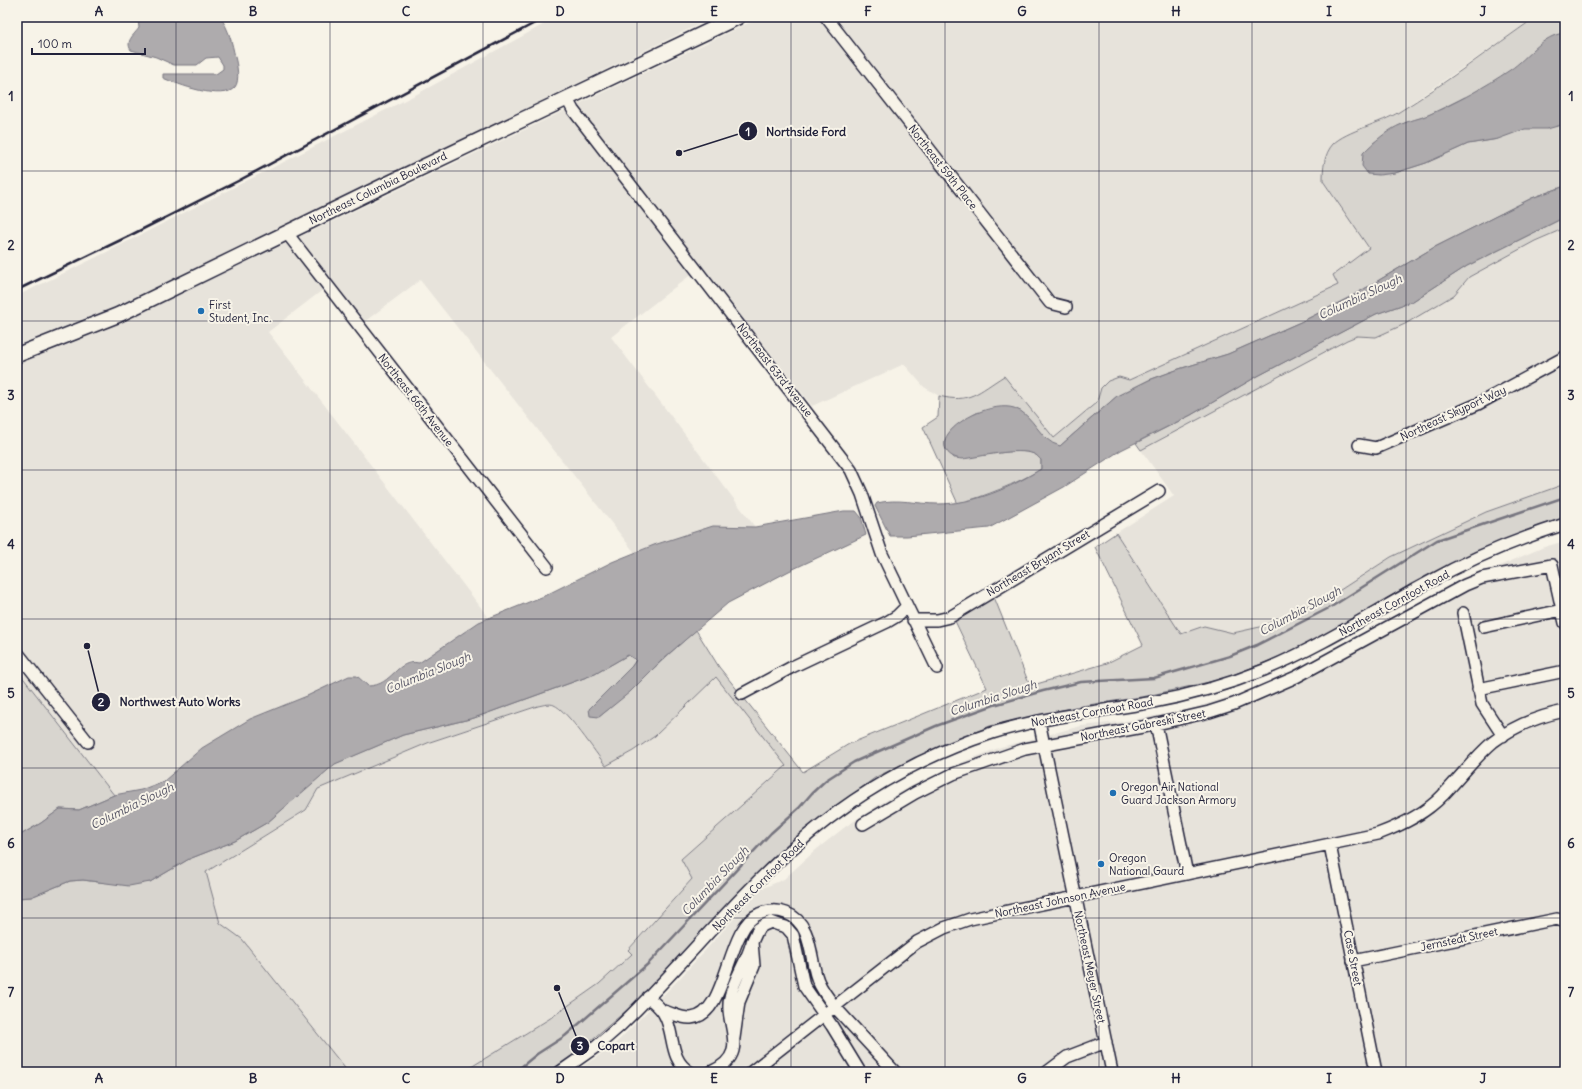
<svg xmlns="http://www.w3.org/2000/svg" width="1582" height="1089" viewBox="0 0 1582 1089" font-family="Delius,sans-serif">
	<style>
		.built { fill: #e7e3db }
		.green { fill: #d8d5cf; stroke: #7d7c85; fill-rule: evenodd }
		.water { fill: #aeabad; stroke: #76747f }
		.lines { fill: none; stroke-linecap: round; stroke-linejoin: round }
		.stream { stroke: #76747f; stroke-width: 2.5 }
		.minor-casing { stroke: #22223b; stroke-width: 14 }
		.major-casing { stroke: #22223b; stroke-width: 17 }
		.minor { stroke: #f7f3e8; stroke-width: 11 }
		.major { stroke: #f7f3e8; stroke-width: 14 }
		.rail { stroke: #22223b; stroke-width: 2.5 }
		.grid { fill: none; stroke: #22223b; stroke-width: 1; stroke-opacity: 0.55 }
		.poi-dot { fill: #1f6fb2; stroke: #f7f3e8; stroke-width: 1.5 }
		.labels { text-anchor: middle; stroke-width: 4; stroke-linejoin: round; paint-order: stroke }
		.street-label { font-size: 11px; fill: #22223b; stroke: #f7f3e8 }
		.poi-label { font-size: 11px; fill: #22223b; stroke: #f7f3e8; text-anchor: start }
		.water-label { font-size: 12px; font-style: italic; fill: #535263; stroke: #f7f3e8 }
		.leader { fill: none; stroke: #22223b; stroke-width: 1.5 }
		.callout-dot { fill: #22223b; stroke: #f7f3e8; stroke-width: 1.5 }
		.mark-label { font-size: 12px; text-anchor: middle; font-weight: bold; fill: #fff }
		.callout-label { font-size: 12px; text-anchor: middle; font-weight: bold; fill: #22223b; stroke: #f7f3e8; stroke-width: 4; stroke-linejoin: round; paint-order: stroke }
		.neatline { fill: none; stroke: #22223b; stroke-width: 1.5 }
		.grid-label { font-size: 13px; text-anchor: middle; font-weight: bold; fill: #22223b }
	</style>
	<rect width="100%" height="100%" fill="#f7f3e8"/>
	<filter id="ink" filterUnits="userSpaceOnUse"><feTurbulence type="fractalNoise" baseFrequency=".025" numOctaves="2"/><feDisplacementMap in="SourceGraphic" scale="8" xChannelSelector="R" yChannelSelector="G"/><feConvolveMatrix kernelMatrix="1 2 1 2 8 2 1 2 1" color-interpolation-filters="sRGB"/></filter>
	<g filter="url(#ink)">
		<path class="built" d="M557,17H714L111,309L17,345V296L107,252L417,94Z
			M761,17H1536L1397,113L1355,132L1334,143L1326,154L1323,169V181L1369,248L1333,275L1338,285L1129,380L1119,377L1099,396L1097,402L1054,438L1004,377L968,399L954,400L939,396L924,387L904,364L812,406L702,266L611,337L755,527L735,526L654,545L635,553L420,280L364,322L333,282L268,332L489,618L479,622L419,663L410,661L404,663L390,678L374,686H368L357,676H349L202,748L164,781L141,790L114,795L17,670V363L104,330Z
			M1565,228V484L1486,512L1391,557L1334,594L1260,627L1232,633L1204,626L1181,634L1116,533L1174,496L1141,450L1347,340L1357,336L1376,337L1454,295L1469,277L1535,241Z
			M1565,541V1072H574L613,1046L679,979L761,889L784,879L817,849L845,827L880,804L908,788L955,765L1001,747L1081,726L1119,722L1183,711L1255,689L1306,667L1460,583L1544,547Z
			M716,676L786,766L681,859L692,879L628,949L632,954L599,984L549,1019L463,1072H348L242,939L220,923L205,872L306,811L318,789L430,742L538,706L552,704L566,714L606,765L633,751L655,736Z"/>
		<path class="green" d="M1536,17H1565V186L1532,198L1433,248L1354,295L1305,320L1228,354L1179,369L1149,380L1117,396L1060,446L1051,444L1041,434L978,412C964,421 946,429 945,446L954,458C974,459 1018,446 1034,454C1037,455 1039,458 1041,460V469C1014,485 987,495 958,504L923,427L938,417L939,396C970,404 978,392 1004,376L1054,438L1097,402L1101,388L1108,381L1119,377L1129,380L1338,285L1333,275L1369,248L1323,181C1323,168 1324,154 1333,144C1346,131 1382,123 1399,112C1446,83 1490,49 1536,17ZM1465,97L1498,139L1468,144L1426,163L1395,173L1373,143L1402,124L1427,116Z
			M1565,217V228L1535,241L1469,277L1454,295L1405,324L1376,337L1357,336L1347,340L1141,450L1136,443L1191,415L1256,377L1376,314L1413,301L1467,266Z
			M1565,484V519L1509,538L1411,584L1338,628L1280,657L1222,679L1147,696L1075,707L990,726L939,747L876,777L802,833L772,859L633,1005L577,1052L548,1072H463L549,1019L599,984L632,954L628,950L692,879L681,859L786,766L716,677L655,736L633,751L606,766C595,752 568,711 554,705C550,703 543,705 538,706L430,742L318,789L306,810L206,872L220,923L242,939L348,1072H17V898L31,897L70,881L83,880L98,882H150L189,859L235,841L268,822L334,764L403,735L474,718L595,674L628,655L636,660L632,666L589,709L599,717C633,690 663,658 696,630L719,667L803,772L849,744L987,688L955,621L994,597L1030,686L1107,663L1143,645L1095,547L1116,533L1181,634L1204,626L1233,633L1260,627L1334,594L1391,557L1486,512Z
			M17,670L114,795L79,810L60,809L41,823L17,837Z"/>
		<path class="water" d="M143,17H220C229,29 232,43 235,57C237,64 240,81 235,87C223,102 177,84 163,78V74H216L223,69V65L218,57L206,58L197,65H174L156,57L131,50C125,41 134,35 139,28L138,18Z
			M1565,33V124L1547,129H1525L1498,139L1468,144L1426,163L1395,173L1379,175L1368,174L1362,166L1363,153C1374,142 1387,130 1402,124C1410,120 1419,119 1428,115C1456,103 1485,87 1510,70C1529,57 1542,35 1565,33Z
			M1565,186V217L1467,266L1413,301L1376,314L1256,377L1191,415L1121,450L1064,487L989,528L907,536H890L875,506L877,503C898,498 917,504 938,504C974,504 1010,488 1041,469V460C1039,458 1037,455 1034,454C1018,447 980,457 962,459C949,458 939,447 948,434C959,418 994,402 1014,408C1034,414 1039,441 1060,446L1117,396L1149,380L1179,369L1228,354L1305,320L1354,295L1433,248L1532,198Z
			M844,511H856L861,517L866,535L789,571L728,603L664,658L630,692L599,717L590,716L589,709L632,666L636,660L628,655L595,674L474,718L403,735L335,764L268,822L235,841L189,859L150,882L129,886L83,880L70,881L31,897L17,898V837L41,823L60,809L79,810L114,795L141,790L164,781L202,748L250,719L307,696L349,676H357L368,686C393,686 396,658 419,663L479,622L544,596L612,562L654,545L713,526L755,527Z"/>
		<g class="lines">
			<path class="stream" d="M515,1072L537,1054L565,1036L649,963L771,833L799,808L812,793L826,780L854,762L936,726L994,705L1043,691L1081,682L1154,678L1230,656L1257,645L1331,607L1437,540L1565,497"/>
			<defs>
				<path id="minor" d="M826,17L1050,303L1066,307
					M567,99L573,110L851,470L862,494L882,554L937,668
					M286,232L547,567
					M1359,445L1376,448L1478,404L1565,357
					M1463,613L1482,704L1503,736
					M913,620H937L950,617L1159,491
					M1484,627L1562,610
					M17,652L88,742
					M1478,689L1565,671
					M742,694L792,667L887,622L897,616L907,606
					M1039,721L1112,1072
					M1156,724L1187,874
					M863,824L915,793L953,774L1025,749L1148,726L1209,712L1234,704L1296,677L1465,585L1482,578L1552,565L1565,623
					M1330,845L1376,1072
					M1353,961L1557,919L1565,922
					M648,997C654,1003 662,1008 665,1016C675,1035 669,1060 690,1072
					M663,1011C673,1013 681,1019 691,1018C728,1016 726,927 759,914C767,910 778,910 786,913C811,922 810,954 816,975C819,987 827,996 834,1006L895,1072
					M734,1038L739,1002L754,966L752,942L758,929L764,925L771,922L779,925L786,927L793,935L804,986L832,1026L860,1072
					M560,1072L597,1046L621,1025C680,968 732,902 793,848C850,797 919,757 992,733C1043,717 1095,712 1148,703C1187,696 1227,685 1264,670C1322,646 1374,612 1429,582C1471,558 1518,539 1565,524
					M711,1072C753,1053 723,1025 730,997C734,979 746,963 751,945
					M751,1072L917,942L944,928L970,919L1378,834C1402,825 1425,814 1443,795C1460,778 1474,758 1493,742C1514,726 1539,716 1565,711
					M1047,1072L1067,1057L1106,1042"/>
				<path id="major" d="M17,355L118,315L383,186L738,17"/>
			</defs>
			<use href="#minor" class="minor-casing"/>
			<use href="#major" class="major-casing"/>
			<use href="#minor" class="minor"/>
			<use href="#major" class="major"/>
			<path class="rail" d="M17,290L129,236L238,181L546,17"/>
		</g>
	</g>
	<path class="grid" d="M176,17V1072M330,17V1072M483,17V1072M637,17V1072M791,17V1072M945,17V1072M1099,17V1072M1252,17V1072M1406,17V1072M17,171H1565M17,321H1565M17,470H1565M17,619H1565M17,768H1565M17,918H1565"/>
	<g class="poi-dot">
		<circle cx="201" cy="311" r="4"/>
		<circle cx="1113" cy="793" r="4"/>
		<circle cx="1101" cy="864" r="4"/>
	</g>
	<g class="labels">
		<g class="street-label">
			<text transform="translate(943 167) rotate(52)" y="4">Northeast 59th Place</text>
			<text transform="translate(378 188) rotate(-26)" y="4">Northeast Columbia Boulevard</text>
			<text transform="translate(775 370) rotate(52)" y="4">Northeast 63rd Avenue</text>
			<text transform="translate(416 400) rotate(52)" y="4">Northeast 66th Avenue</text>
			<text transform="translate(1453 413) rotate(-25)" y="4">Northeast Skyport Way</text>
			<text transform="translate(1038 563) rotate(-31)" y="4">Northeast Bryant Street</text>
			<text transform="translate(1394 603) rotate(-29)" y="4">Northeast Cornfoot Road</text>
			<text transform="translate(1092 712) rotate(-10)" y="4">Northeast Cornfoot Road</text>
			<text transform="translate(1143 725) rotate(-11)" y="4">Northeast Gabreski Street</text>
			<text transform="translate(758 885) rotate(-45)" y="4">Northeast Cornfoot Road</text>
			<text transform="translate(1060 900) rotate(-12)" y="4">Northeast Johnson Avenue</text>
			<text transform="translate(1459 939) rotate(-12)" y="4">Jernstedt Street</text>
			<text transform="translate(1353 958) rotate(79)" y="4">Case Street</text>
			<text transform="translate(1090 967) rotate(78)" y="4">Northeast Meyer Street</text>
		</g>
		<g class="poi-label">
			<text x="209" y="309">First<tspan x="209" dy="13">Student, Inc.</tspan></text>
			<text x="1121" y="791">Oregon Air National<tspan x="1121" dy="13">Guard Jackson Armory</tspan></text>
			<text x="1109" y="862">Oregon<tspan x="1109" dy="13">National Gaurd</tspan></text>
		</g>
		<g class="water-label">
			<text transform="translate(1360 297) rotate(-25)" y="4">Columbia Slough</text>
			<text transform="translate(1300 611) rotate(-28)" y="4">Columbia Slough</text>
			<text transform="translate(428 673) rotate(-22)" y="4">Columbia Slough</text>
			<text transform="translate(993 698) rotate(-18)" y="4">Columbia Slough</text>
			<text transform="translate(132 806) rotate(-26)" y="4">Columbia Slough</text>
			<text transform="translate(715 881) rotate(-46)" y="4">Columbia Slough</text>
		</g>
	</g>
	<path class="leader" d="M679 153L748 131M87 646L101 702M557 988L580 1046"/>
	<g class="callout-dot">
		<circle cx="679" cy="153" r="4"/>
		<circle cx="87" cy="646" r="4"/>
		<circle cx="557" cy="988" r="4"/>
		<circle cx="748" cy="131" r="10"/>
		<circle cx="101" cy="702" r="10"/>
		<circle cx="580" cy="1046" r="10"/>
	</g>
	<g class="mark-label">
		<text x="748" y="136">1</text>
		<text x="101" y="706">2</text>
		<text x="580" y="1050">3</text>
	</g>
	<g class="callout-label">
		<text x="806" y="136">Northside Ford</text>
		<text x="180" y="706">Northwest Auto Works</text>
		<text x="616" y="1050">Copart</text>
	</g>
	<rect width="1582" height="1089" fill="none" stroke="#f7f3e8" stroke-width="44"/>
	<path d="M32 48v6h113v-6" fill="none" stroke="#22223b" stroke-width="2"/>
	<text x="38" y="48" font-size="12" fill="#22223b" stroke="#f7f3e8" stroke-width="3" paint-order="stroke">100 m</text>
	<rect x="22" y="22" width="1538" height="1045" class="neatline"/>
	<g class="grid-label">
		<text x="99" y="16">A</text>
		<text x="253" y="16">B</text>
		<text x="406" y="16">C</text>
		<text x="560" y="16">D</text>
		<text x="714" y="16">E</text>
		<text x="868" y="16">F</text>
		<text x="1022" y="16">G</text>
		<text x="1176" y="16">H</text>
		<text x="1329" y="16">I</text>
		<text x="1483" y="16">J</text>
		<text x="11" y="101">1</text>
		<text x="1571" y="101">1</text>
		<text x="11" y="250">2</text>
		<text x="1571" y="250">2</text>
		<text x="11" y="400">3</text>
		<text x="1571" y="400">3</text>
		<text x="11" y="549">4</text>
		<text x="1571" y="549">4</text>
		<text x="11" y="698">5</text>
		<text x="1571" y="698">5</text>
		<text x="11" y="848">6</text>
		<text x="1571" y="848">6</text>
		<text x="11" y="997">7</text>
		<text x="1571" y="997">7</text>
		<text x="99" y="1083">A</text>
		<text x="253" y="1083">B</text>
		<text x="406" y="1083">C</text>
		<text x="560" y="1083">D</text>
		<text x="714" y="1083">E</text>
		<text x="868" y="1083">F</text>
		<text x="1022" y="1083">G</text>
		<text x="1176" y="1083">H</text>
		<text x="1329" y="1083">I</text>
		<text x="1483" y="1083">J</text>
	</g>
</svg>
